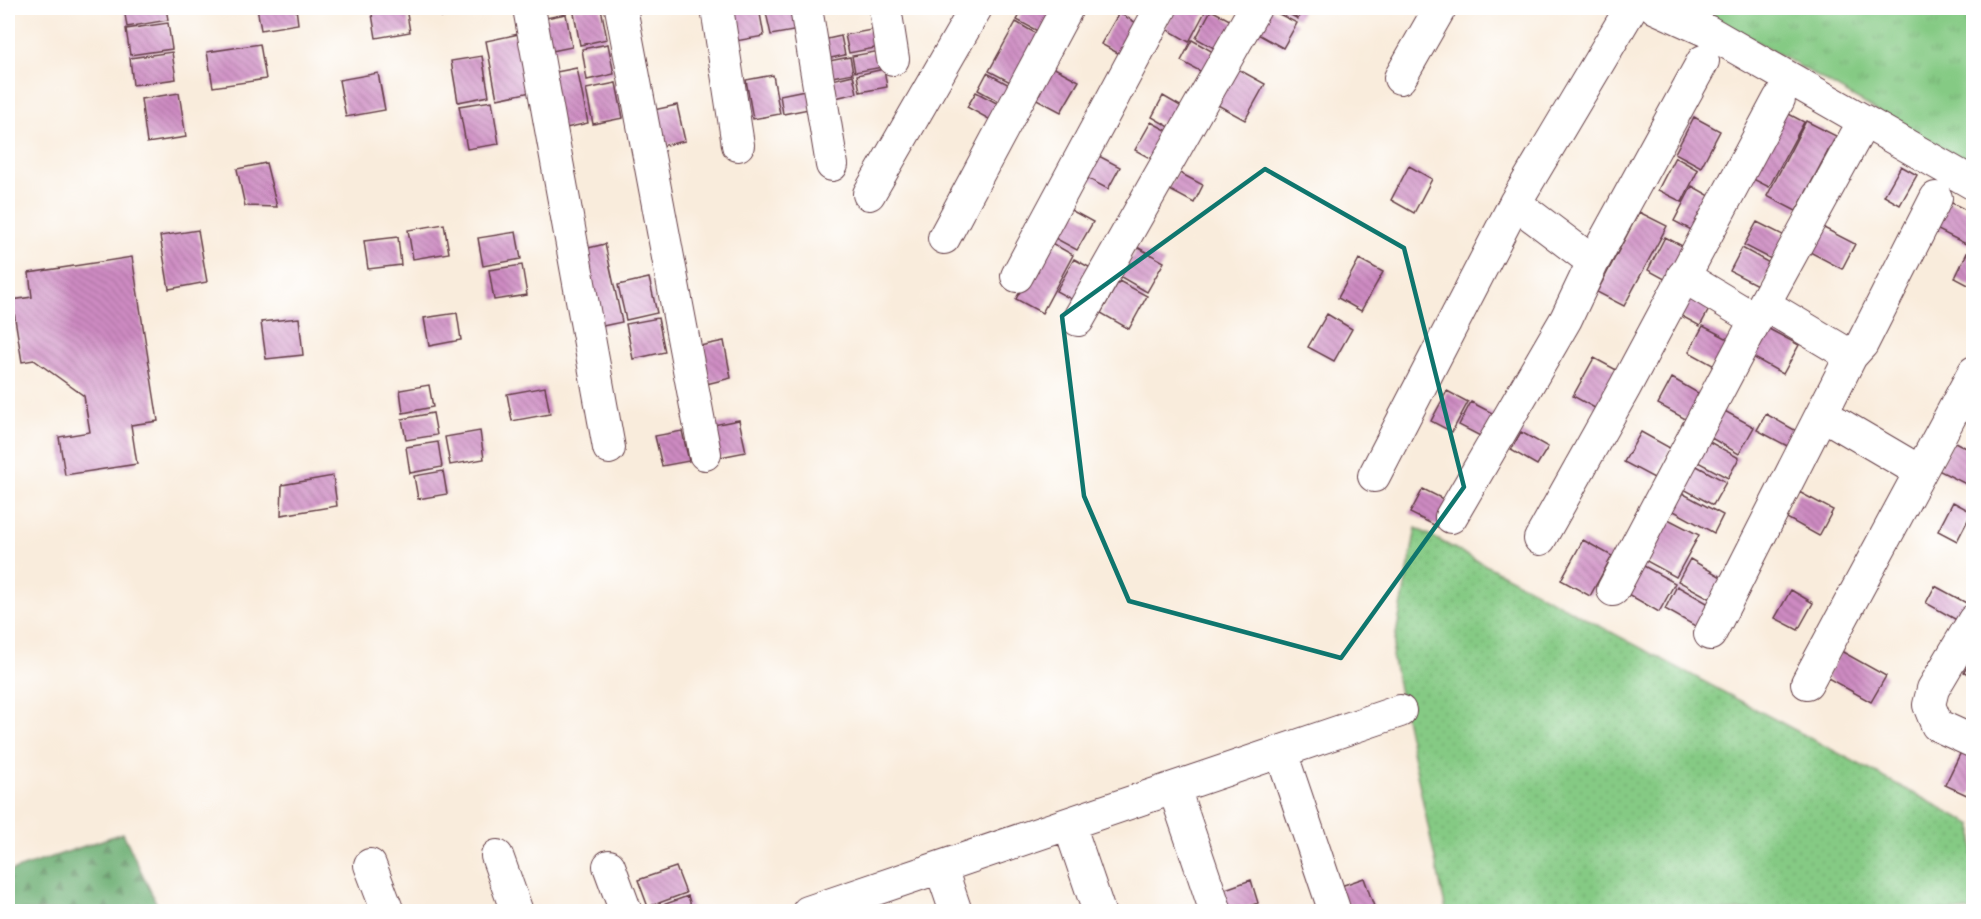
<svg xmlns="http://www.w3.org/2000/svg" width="1981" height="919" viewBox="0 0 1981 919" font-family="Mynerve,sans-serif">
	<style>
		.grass { fill: url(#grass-tufts); stroke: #687458; stroke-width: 1.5 }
		.forest { fill: url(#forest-firs); stroke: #5b664e; stroke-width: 1.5 }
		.park { fill: url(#park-dots); stroke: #687458; stroke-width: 1.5 }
		.building { fill: url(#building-back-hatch) }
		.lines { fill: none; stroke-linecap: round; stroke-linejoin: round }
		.minor-casing { stroke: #643e46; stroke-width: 34 }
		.minor { stroke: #fff; stroke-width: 32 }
		.marked { fill: none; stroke: #0f766e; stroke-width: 4.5; stroke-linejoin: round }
	</style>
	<defs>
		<pattern id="grass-tufts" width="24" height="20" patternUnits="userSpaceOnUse" patternTransform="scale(1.5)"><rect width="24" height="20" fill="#85ca84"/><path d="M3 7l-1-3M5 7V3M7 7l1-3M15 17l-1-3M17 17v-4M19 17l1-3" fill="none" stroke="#74ad72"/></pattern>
		<pattern id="forest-firs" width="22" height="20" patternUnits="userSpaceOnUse" patternTransform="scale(1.5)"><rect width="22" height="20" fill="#6cae72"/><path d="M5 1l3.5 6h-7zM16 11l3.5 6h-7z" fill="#5b8d5e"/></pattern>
		<pattern id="park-dots" width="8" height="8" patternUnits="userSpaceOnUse" patternTransform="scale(1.5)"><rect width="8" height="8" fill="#85ca84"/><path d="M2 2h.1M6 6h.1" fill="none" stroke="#74ad72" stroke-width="1.8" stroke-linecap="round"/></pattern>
		<pattern id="building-back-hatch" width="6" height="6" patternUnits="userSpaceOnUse" patternTransform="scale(1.5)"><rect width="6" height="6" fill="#ce8bc2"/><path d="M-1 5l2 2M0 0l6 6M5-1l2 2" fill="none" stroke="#a9719e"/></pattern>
	</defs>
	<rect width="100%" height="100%" fill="#fff"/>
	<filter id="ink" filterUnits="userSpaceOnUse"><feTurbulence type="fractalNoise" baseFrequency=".0167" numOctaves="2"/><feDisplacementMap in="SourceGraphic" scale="12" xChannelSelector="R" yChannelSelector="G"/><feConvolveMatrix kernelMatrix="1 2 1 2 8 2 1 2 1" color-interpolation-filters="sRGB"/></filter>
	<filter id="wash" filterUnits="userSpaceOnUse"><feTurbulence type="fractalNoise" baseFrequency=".008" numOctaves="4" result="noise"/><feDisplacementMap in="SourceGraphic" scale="24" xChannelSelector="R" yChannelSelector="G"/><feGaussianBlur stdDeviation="1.35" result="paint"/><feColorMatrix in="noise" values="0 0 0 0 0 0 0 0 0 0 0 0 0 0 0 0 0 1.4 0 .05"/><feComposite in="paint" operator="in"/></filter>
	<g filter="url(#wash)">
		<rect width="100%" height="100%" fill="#f9ecdc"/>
		<path class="grass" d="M1698,8H1973V166Z"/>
		<path class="forest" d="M123,833L160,911H8V872Z"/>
		<path class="park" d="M1416,528L1973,825V911H1446L1392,656Z"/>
		<g id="blocks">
			<path class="building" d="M124,8H166L168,20L127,27Z
				M257,8H296L298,24L261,30Z
				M371,8H406L410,32L376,38Z
				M441,8H474L475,11L442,17Z
				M573,8H601L607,39L580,45Z
				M730,8H759L764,36L736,41Z
				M765,8H794L799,30L771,35Z
				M1024,8H1058L1043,34L1017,20Z
				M1176,8H1207L1189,42L1165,28Z
				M1267,8L1297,23L1283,48L1254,32Z
				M1278,8H1304L1298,19Z
				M1211,10L1237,24L1221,52L1196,38Z
				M1119,13L1142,26L1125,57L1101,44Z
				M566,14L572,47L542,53L536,20Z
				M1016,22L1042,37L1016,85L989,71Z
				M168,23L172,49L130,55L126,29Z
				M876,29L880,47L849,53L845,35Z
				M519,34L531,92L497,99L486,41Z
				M841,36L845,55L826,59L823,40Z
				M1192,40L1220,56L1209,76L1181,61Z
				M260,44L266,79L213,87L207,52Z
				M608,44L614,74L587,80L582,49Z
				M880,51L883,67L855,72L852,56Z
				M172,52L176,79L133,85L130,58Z
				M482,56L489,96L458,102L451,61Z
				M850,57L853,73L832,77L829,61Z
				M1047,64L1079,81L1061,112L1029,95Z
				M1234,67L1265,84L1245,120L1214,103Z
				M577,68L588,123L557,130L546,74Z
				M884,69L887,87L860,92L857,75Z
				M378,73L385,110L346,117L339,80Z
				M987,73L1015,88L1005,105L978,90Z
				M773,75L780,114L753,119L746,80Z
				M853,75L857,93L835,98L832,80Z
				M616,83L623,118L593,124L586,89Z
				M810,89L814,108L783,114L780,95Z
				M976,92L1004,107L996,123L967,107Z
				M179,93L186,137L147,143L141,99Z
				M1163,96L1189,111L1178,132L1152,117Z
				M492,101L499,144L467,149L459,106Z
				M677,105L685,141L656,147L649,111Z
				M1783,111L1804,122L1769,187L1749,177Z
				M1694,117L1720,131L1701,167L1675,153Z
				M1806,121L1836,136L1796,211L1767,196Z
				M1151,122L1175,135L1159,163L1135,150Z
				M1095,154L1120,167L1108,189L1083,176Z
				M1675,157L1698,170L1682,202L1658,190Z
				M266,163L277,207L245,206L237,169Z
				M1409,166L1432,179L1414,213L1391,200Z
				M1901,166L1917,175L1900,205L1884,196Z
				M1178,172L1203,185L1194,203L1168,189Z
				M1692,186L1717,200L1699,234L1674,221Z
				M1948,201L1974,214V234L1968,245L1934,228Z
				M1069,209L1093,222L1077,250L1053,237Z
				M1639,212L1667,226L1624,306L1597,292Z
				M1757,222L1785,236L1773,260L1744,245Z
				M444,224L449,253L413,259L408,230Z
				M1820,226L1855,244L1842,269L1808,251Z
				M198,230L207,282L169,289L160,236Z
				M516,232L521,259L483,266L478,238Z
				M398,237L401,265L368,269L364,241Z
				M1665,237L1690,250L1672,283L1648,270Z
				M1048,241L1073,255L1042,313L1016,299Z
				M605,244L622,322L593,328L576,251Z
				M1137,247L1164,262L1147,292L1121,277Z
				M1742,248L1773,265L1761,287L1730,271Z
				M1968,251L1974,254V288L1955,278Z
				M132,257L158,421L131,425L137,464L65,475L59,437L90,432L84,396L34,360L22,362L12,300L32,297L29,273Z
				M1074,259L1100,273L1082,305L1056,291Z
				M1359,259L1383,272L1361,311L1338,298Z
				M522,265L527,295L494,300L489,270Z
				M649,278L657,313L626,320L618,285Z
				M1119,281L1147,296L1129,329L1101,313Z
				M1689,289L1713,302L1700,326L1676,313Z
				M457,313L461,340L429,346L424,318Z
				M1327,314L1352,329L1334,361L1308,347Z
				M299,318L303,355L266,359L261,322Z
				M658,318L665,352L633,359L626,324Z
				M1703,326L1732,341L1718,368L1689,352Z
				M1767,328L1799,345L1783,374L1751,356Z
				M724,341L731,378L698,386L690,348Z
				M1594,358L1624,374L1602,412L1573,396Z
				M1672,378L1703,396L1689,421L1658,404Z
				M429,385L433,407L403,413L400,390Z
				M545,387L550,414L512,421L507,394Z
				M1447,391L1468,402L1452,432L1431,421Z
				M1471,402L1496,415L1484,438L1459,425Z
				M1721,409L1754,427L1739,454L1706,435Z
				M433,413L437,435L406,440L402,419Z
				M1766,414L1800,433L1791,448L1757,430Z
				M739,420L746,452L715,458L708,426Z
				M480,431L484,459L450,465L445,437Z
				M682,431L689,461L662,466L655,436Z
				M1521,432L1548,447L1537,465L1511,450Z
				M1641,432L1670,448L1654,478L1624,462Z
				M1706,440L1739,458L1728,478L1694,460Z
				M1953,441L1974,452V488L1938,470Z
				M438,442L442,467L410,473L406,447Z
				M1693,464L1726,482L1713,505L1680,487Z
				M443,471L447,494L418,499L414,476Z
				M333,476L337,506L281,515L282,485Z
				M1423,489L1451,503L1438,527L1410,513Z
				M1680,492L1723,515L1714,533L1670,509Z
				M1799,492L1833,510L1819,536L1785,517Z
				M1953,502L1972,512L1957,541L1938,531Z
				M1664,517L1699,535L1676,577L1641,558Z
				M1583,540L1612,556L1590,596L1561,580Z
				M1690,559L1723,578L1711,599L1678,581Z
				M1642,565L1675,583L1659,612L1626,593Z
				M1677,586L1709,604L1697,627L1665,609Z
				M1935,586L1972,606L1962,623L1926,603Z
				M1791,590L1813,603L1798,630L1775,618Z
				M1841,651L1886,676L1871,702L1826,677Z
				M1974,655V677L1964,672Z
				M1962,750L1974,756V788L1969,796L1945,785Z
				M676,867L686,893L648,907L638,880Z
				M1364,878L1376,912H1346L1338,887Z
				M1251,880L1258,903L1234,912H1221L1214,893Z
				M688,896L693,912H646V911Z"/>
		</g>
	</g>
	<g filter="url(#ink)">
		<use href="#blocks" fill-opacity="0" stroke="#643e46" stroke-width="1.5"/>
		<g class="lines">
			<defs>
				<path id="minor" d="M529,8L609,448
					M621,8L705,454
					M717,8L738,145
					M806,8L832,165
					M885,8L893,59
					M1656,8L1707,31L1974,184
					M1400,78L1440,8
					M869,194L976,8
					M1515,203L1593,262
					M944,238L1067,8
					M1017,276L1161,8
					M1683,276L1756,320
					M1764,304L1851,356
					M1078,320L1255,8
					M1822,414L1919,471
					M1374,476L1515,203L1631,8
					M1451,517L1566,319L1593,262L1703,61
					M1540,539L1625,387L1779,99
					M1613,590L1764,304L1864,121
					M1974,620L1933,689L1929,705L1937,725L1974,742
					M1710,634L1851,356L1862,344L1936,198
					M1807,683L1974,372
					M1281,752L1335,912
					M1174,788L1216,912
					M1069,824L1099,912
					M497,856L517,912
					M370,865L388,912
					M609,866L626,912
					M941,868L956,912
					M808,912L1400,711"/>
			</defs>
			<use href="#minor" class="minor-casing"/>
			<use href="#minor" class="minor"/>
		</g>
	</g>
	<path class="marked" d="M1265,169L1404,248L1464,487L1341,658L1129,601L1084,496L1062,316Z"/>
	<rect width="1981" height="919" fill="none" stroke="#fff" stroke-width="30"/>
</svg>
